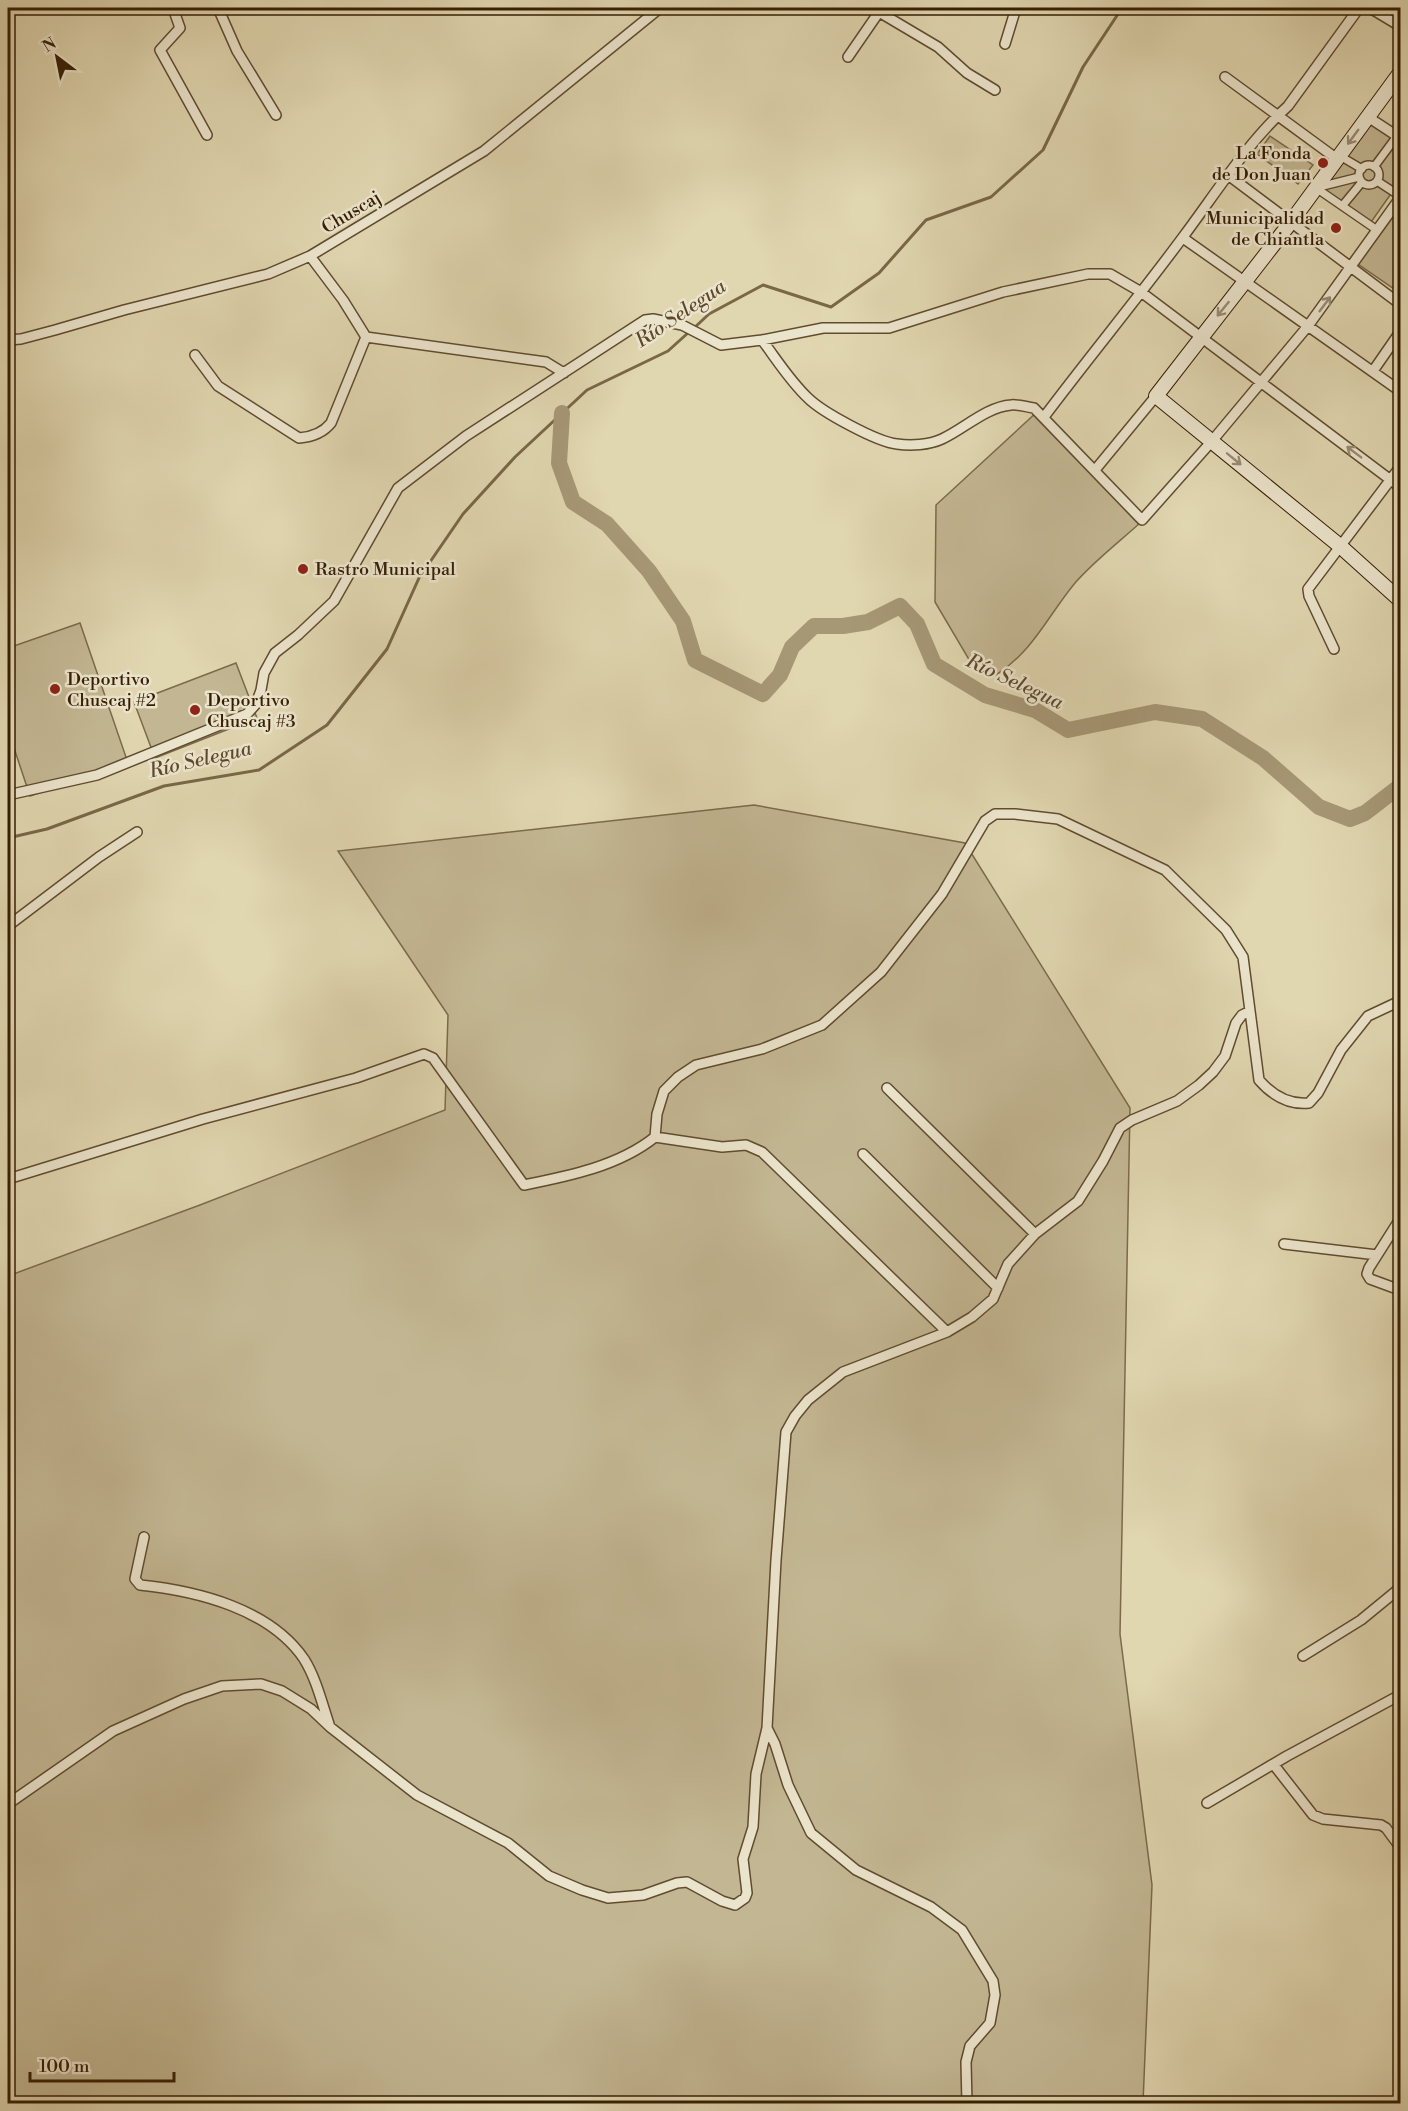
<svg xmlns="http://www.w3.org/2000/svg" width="1408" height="2111" viewBox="0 0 1408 2111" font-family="'Libre Bodoni',serif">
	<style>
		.green { fill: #c3b793; stroke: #7c6a4b; stroke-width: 1.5 }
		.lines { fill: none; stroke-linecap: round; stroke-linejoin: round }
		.stream { stroke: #796747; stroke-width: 3 }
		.river { stroke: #a69775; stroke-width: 16 }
		.pedestrian-casing { stroke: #604c2e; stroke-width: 10 }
		.minor-casing { stroke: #604c2e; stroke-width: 12 }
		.secondary-casing { stroke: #361e03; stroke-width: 16 }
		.pedestrian { stroke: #ebe4cc; stroke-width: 7 }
		.minor { stroke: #ebe4cc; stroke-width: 9 }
		.secondary { stroke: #ebe4cc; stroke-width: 14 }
		.oneway { stroke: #9a8b72 }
		.poi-dot { fill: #8f2418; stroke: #ebe4cc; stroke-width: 2 }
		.labels { text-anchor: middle; stroke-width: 5; stroke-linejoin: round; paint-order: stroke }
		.poi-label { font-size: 18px; fill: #361e03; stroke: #ebe4cc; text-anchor: start }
		.street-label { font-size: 18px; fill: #361e03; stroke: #ebe4cc }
		.water-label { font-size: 20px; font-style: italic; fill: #5d482b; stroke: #ebe4cc }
	</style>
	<rect width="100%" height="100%" fill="#e0d6b0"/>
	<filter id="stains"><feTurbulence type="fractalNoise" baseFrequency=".00333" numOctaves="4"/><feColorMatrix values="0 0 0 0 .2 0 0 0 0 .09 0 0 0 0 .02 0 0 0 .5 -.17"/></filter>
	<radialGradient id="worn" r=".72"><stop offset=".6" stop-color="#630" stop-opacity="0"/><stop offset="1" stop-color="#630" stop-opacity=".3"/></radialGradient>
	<path class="green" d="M1369,121L1400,141V181L1369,225L1320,188Z
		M1270,136L1313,165L1298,184L1257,154Z
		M1393,217L1400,222V293L1358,264Z
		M1038,411L1140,523C1119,542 1093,562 1075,583C1047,617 1034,650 996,675L971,663L935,602L936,505Z
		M80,623L128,763L30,796L8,730V648Z
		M236,663L257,718L155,758L134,702Z
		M754,805L965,843L1130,1108L1120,1634L1152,1885L1143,2103L8,2104V1276L200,1205L445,1110L448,1015L338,851Z"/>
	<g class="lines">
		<path class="stream" d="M694,328L709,314L763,285L831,307L879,273L926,220L991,197L1043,150L1083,67L1122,8
			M8,838L47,829L164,786L259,770L327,725L387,649L419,578L463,514L515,457L587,390L668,351L689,332"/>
		<path class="river" d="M562,413L559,463L573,502L607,524L649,571L683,621L695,660L763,694L780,675L792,647L814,626H843L868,622L900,606L917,624L934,664L985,695L1035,710L1068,730L1155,712L1202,719L1263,758L1319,807L1350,819L1365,813L1400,786"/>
		<defs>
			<path id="pedestrian" d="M1340,156L1362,169
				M1359 175a10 10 0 1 1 20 0a10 10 0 1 1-20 0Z
				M1374,167L1397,136
				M1377,181L1400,196
				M1319,187L1359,177
				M1316,188L1377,230
				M1343,205L1362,182"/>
			<path id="minor" d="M173,8L180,28L160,50L207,135
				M218,8L237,51L276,115
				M1370,8L1400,26
				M879,12L938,47L967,73L995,90
				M1005,44L1016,8
				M848,57L879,12L878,8
				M1225,77L1337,159
				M1368,117L1400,138
				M1228,175L1400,304
				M1183,238L1400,391
				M310,256L343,300L366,337L546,362L564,373
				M8,340L21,339L55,330L124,310L268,274L310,256L484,151L660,8
				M762,340C777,360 790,381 808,398C822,412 877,442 897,444C911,446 929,445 942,439C964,429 986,407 1011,405C1018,404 1026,407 1034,408L1142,520L1212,441L1308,326L1400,198
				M195,355L218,386L299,438C312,437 323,433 331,423L366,337
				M1373,371L1400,332
				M1044,417C1089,357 1138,298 1183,237C1216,193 1247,143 1288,106L1359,8
				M1095,470L1156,396
				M1334,649L1309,596L1308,589L1400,467
				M8,795L97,775L247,714L256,704L261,690L264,673L275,653L298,635L334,601L398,488L466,436L645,320L653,319L682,325L721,345L762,340L823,328H889L1003,292L1088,274H1110L1141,292L1400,487
				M8,926L99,857L137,832
				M887,1088L1035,1234
				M655,1137L722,1147L746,1145L762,1152L947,1332
				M863,1154L998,1288
				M8,1179L203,1119L356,1078L424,1054L433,1058L524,1185C569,1176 619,1166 655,1137L657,1114L664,1091L678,1077L696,1065L762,1049L822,1025L881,972L942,894L985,821L995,814H1015L1058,819L1165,870L1226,930L1243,957L1259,1080C1272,1095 1289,1105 1309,1103L1318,1093L1341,1050L1368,1016L1400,1001
				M1400,1219L1369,1268L1367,1274L1370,1279L1400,1290
				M1284,1244L1377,1255
				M144,1537L135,1579L140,1585C198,1591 270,1609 304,1659C316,1678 322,1703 329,1724
				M1303,1656L1361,1620L1400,1588
				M1274,1765L1313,1815L1323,1819L1381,1825L1386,1828L1400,1847
				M1207,1803L1287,1756L1400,1695
				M8,1804L113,1731L184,1699L222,1686L261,1684L282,1691L311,1709L330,1727L417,1795L508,1843L549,1876L582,1890L608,1898L643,1895L677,1883L687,1882L722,1901L735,1905L745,1898L747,1893L743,1859L753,1827L756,1774L767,1728
				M967,2104L966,2062L970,2046L990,2023L995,1995L993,1981L962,1930L931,1907L856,1870L811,1833L788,1785L775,1744L767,1728L776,1560L786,1432L795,1416L808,1400L843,1372L947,1332L972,1317L993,1299L1008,1264L1035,1234L1078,1201L1103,1161L1120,1128L1132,1120L1177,1101L1199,1085L1213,1072L1225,1056L1236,1023L1242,1015L1250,1011"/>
			<path id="secondary" d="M1400,73L1291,222L1156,396L1340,546L1400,600"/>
		</defs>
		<use href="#pedestrian" class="pedestrian-casing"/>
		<use href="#minor" class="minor-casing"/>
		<use href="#secondary" class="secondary-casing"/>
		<use href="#pedestrian" class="pedestrian"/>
		<use href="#minor" class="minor"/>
		<use href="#secondary" class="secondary"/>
	</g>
	<defs><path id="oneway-shaft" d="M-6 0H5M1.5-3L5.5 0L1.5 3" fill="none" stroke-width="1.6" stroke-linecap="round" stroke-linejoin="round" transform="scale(1.5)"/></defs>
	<g class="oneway">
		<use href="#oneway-shaft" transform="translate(1353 137) rotate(126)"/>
		<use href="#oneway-shaft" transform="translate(1325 304) rotate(-53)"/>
		<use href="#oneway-shaft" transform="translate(1223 309) rotate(129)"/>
		<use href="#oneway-shaft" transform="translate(1354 452) rotate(-143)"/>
		<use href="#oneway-shaft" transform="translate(1234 459) rotate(39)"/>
	</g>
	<g class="poi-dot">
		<circle cx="1323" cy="163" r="6"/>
		<circle cx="1336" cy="228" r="6"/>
		<circle cx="303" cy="569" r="6"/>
		<circle cx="55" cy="689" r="6"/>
		<circle cx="195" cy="710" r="6"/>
	</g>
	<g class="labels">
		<g class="poi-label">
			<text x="1311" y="159" text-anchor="end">La Fonda<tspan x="1311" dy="21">de Don Juan</tspan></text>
			<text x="1324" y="224" text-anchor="end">Municipalidad<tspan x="1324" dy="21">de Chiantla</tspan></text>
			<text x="315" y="575">Rastro Municipal</text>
			<text x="67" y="685">Deportivo<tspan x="67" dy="21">Chuscaj #2</tspan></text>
			<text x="207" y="706">Deportivo<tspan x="207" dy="21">Chuscaj #3</tspan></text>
		</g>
		<g class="street-label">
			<text transform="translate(351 212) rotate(-31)" y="6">Chuscaj</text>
		</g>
		<g class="water-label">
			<text transform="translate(680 313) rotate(-34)" y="7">Río Selegua</text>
			<text transform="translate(1015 681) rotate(25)" y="7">Río Selegua</text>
			<text transform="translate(200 759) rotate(-13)" y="7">Río Selegua</text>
		</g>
	</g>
	<rect width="1408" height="2111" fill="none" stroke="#e0d6b0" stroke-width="30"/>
	<rect x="9" y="9" width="1390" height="2093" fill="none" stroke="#361e03" stroke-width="3"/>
	<rect x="15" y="15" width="1378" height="2081" fill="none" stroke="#361e03" stroke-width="1.5"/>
	<g transform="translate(57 57) rotate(328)" stroke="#ebe4cc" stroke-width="4.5" paint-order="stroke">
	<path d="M0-4.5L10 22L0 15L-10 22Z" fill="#361e03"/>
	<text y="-9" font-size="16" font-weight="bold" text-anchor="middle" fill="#361e03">N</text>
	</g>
	<path d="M30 2072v9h144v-9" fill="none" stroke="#361e03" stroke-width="3"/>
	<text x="39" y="2072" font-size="18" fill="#361e03" stroke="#ebe4cc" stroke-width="4.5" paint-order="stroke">100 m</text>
	<rect width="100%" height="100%" filter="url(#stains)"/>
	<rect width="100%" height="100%" fill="url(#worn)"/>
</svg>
